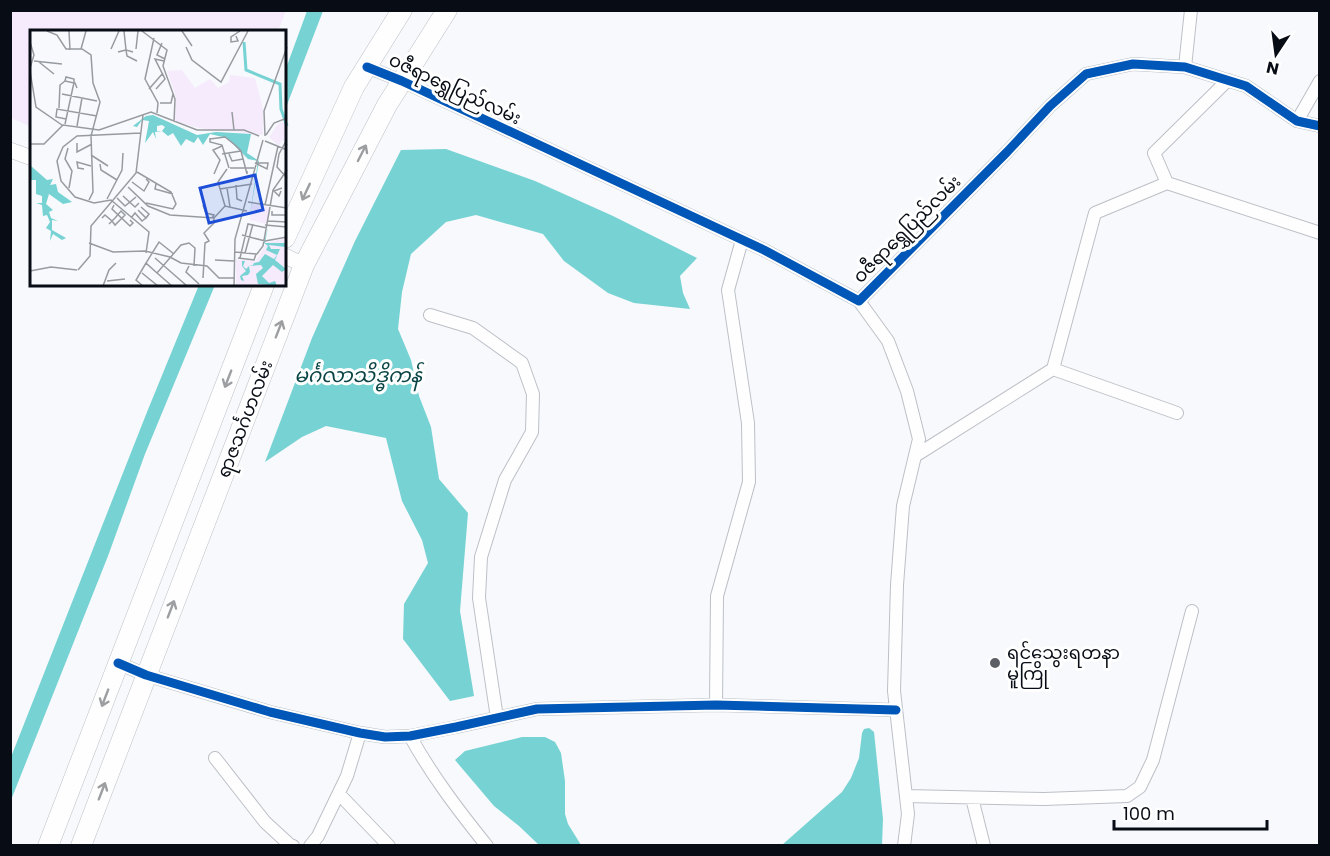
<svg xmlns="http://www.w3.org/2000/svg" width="1330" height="856" viewBox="0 0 1330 856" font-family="Poppins,'Noto Sans Myanmar',sans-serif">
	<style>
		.green { fill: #f6ebfc }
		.water { fill: #76d2d3 }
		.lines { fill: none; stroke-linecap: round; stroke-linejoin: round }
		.minor-casing { stroke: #bcc0c6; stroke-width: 14 }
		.tertiary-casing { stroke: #bcc0c6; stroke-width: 16 }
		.primary-casing { stroke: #bcc0c6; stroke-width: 21 }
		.minor { stroke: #fefeff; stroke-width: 12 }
		.tertiary { stroke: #fefeff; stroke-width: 15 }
		.primary { stroke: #fefeff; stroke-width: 20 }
		.cycleway-casing { stroke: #fff; stroke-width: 13 }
		.cycleway { stroke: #0057b8; stroke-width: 9 }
		.oneway { stroke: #9c9ea1 }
		.poi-dot { fill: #5c6066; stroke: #fff; stroke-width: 2 }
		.labels { text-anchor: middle; stroke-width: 6; stroke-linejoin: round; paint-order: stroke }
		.street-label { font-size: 18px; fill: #080d15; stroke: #fff }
		.poi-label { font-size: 18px; fill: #080d15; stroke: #fff; text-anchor: start }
		.water-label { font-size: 20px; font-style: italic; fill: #0b4546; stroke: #fff }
		.inset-river { fill: none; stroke: #76d2d3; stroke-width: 3 }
		.inset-road { fill: none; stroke: #979ba0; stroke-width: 1.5 }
		.view { fill: #1d4ed8; fill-opacity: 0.15; stroke: #1d4ed8; stroke-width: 3 }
		.inset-edge { fill: none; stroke: #080d15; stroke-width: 3 }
	</style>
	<rect width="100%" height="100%" fill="#f7f9fc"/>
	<path class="green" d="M10,11L11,10L286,11L278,31L32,32L31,127L11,118Z"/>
	<path class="water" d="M307,11H323L285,110V71Z
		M446,149L535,181L613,216L697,258L680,276L683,293L690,309L634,303L608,293L564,261L543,234L476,215L446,222L411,254L402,292L398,329L411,360L419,396L431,427L439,479L468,513L460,611L474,696L450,701L403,639L404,604L428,563L422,540L402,501L386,438L326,426L302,437L265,462L312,338L355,241L401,150Z
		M199,285H215L145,454L108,556L11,800V757L147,412Z
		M869,728L874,732L883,819L882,845H782L842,792L851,778L859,758L862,733L864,729Z
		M522,737H545L555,742L561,753L565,781V814L568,824L581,845H539L519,826L494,806L455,760L465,751Z"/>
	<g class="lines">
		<defs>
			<path id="minor" d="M367,67L402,81L764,250L859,301L1007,152L1050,106L1086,74L1133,64L1185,67L1246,86L1297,121L1320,126
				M1185,67L1191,10
				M1228,80L1154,153L1167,183L1320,233
				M1297,121L1320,81
				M859,301L888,341L907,391L919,439L903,506L897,585L894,691L908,814L904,846
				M430,315L473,328L522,363L533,394L532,432L505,480L481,557L479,598L497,718
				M1053,369L1177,413
				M915,456L1053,369L1095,213L1167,183
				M118,663L146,675L270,712L360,733L385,737L410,736L456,727L537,709L716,705L896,710
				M716,705L717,596L749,482L748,423L728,290L742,240
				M410,736C432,776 459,811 487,846
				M215,758L265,822L290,845L293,846
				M339,794L389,846
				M906,796L1044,799L1127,796L1140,787L1153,760L1192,611
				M972,798L984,846
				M310,846L318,836L347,776L360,733"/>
			<path id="tertiary" d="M10,150L32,158
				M285,256L304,265"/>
			<path id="primary" d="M285,238L354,87L402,10
				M48,846L264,285
				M81,846L304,265L387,105L447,10"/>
		</defs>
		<use href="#minor" class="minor-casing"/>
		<use href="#tertiary" class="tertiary-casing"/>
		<use href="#primary" class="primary-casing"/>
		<use href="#minor" class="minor"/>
		<use href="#tertiary" class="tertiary"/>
		<use href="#primary" class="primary"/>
		<defs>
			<path id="cycleway" d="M367,67L402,81L764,250L859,301L1007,152L1050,106L1086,74L1133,64L1185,67L1246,86L1297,121L1320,126
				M118,663L146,675L270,712L360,733L385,737L410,736L456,727L537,709L716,705L896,710"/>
		</defs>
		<use href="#cycleway" class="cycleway-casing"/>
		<use href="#cycleway" class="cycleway"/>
	</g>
	<defs><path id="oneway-shaft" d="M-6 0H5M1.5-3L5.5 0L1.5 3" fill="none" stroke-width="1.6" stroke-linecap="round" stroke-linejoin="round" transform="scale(1.5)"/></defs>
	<g class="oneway">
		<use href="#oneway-shaft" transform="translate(362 153) rotate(-63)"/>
		<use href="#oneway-shaft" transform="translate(306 192) rotate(115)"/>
		<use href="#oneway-shaft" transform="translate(279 329) rotate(-69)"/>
		<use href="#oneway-shaft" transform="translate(228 379) rotate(111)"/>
		<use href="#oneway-shaft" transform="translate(171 609) rotate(-69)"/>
		<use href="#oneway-shaft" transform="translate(105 698) rotate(111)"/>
		<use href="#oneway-shaft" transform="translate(102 791) rotate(-69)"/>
	</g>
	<circle class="poi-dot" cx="995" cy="663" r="6"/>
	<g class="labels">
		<g class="street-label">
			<text transform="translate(455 89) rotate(25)" y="6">ဝဇီရာရွှေပြည်လမ်း</text>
			<text transform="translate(907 229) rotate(-45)" y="6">ဝဇီရာရွှေပြည်လမ်း</text>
			<text transform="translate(245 419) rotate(-69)" y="6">ရာဇသင်္ဂဟလမ်း</text>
		</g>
		<g class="poi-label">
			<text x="1007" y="659">ရင်သွေးရတနာ<tspan x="1007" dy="21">မူကြို</tspan></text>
		</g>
		<g class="water-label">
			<text x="358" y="382">မင်္ဂလာသိဒ္ဓိကန်</text>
		</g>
	</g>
	<g transform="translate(30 30)">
		<rect width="256" height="256" fill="#f7f9fc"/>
		<path d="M152,40L165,58L180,49L188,58L199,52L200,45L225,48L233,79V105L169,98L145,91L146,67L137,41ZM256,91V114L252,110L249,116L239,107L248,94ZM222,174L240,177L237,194L220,190ZM256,208V256H206V229L226,231L237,212Z" fill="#f6ebfc"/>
		<path d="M123,85L167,105L186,102L221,104L217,123L229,131L219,191L238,197L235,213H256V217L239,215L241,219H250L245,230L256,239L252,242L243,235L232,246L239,253L245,251L247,256L228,254L226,244L233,238L231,235L219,236L220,242L218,245L212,246L214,251L211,250L210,246L216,241L212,236V231H215L213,236L216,239L219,236L223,235L224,233L229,232L235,224L244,229L247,225L236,220L238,216L234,213L238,197L219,191L228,131L218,129L197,108L180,104L173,115L168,107L164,113L156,109L151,116L143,103L138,106L132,101L135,97L132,95L127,96V101H132L125,102L126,109L123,102L115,113L119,91L112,90L107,97L103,96L116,86ZM1,136L17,150L23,149L20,155L26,154L28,162L42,172L33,174L19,164L16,174L23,180L19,182L21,188L28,191L22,190V200L36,208L32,210L23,204L20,211L21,201L16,198L20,192L17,185L13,186L12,175L6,173H12V166L6,164V150H0Z" fill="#76d2d3"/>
		<path class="inset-river" d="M214,12L216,40L250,54L251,79L257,96"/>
		<path class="inset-road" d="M17,1L27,5L36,19H52L61,25L63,53L70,72L61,106L63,162L59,170M39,1L40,20M94,1L96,20L103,22M112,1L137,20L133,36L145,69L144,92M152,1L162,16M206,6L208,11L201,12V7L210,1M124,8L115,49L128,73L127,83M0,12L4,25L0,38M132,13L127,25L135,29M156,17L162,30L191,52L218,1M51,19L56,1M81,19L89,1M106,19L108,1M88,22L96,20L97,26L107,31M4,31L32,34M9,32L24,44M0,41L6,77L32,95M119,59L133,43M126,59L135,49L125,29L134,31M32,64L67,71M130,73H141L143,64M29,78L30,55L35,51M202,82L204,100M36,89L26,87L27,79L67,86M35,94L43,57L44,53V49L36,47L35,51L44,53H45L47,58M47,96L52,68M111,103L47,106L33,117L27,131L31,151L45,167L64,173L81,170L119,202L116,223M236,105L244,93L257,88M235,106L234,81L257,17M180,108V112L192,115L199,138M180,109L195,107L205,115L211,121L217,144V141M235,111L257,120M47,113V122L62,114M0,114H14L33,95L69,100L121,82L167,100H214L229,106M257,115L255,113L249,124L247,137L257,148M38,118L35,129L42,141L39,158M192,124L211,121M199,124L202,131L213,129M61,125L78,136M225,133L237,139L238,133H225M70,134L71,140L87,150M200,138H224M54,139L48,138L47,132L61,136M107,142L141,162L146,174L143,179L116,173M184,144L190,130L183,120L192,116M102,152L114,161L119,152L116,149M126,154L125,159L143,164M206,155L207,169L212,171M98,157L118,176L140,185L184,188L195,176L217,181M197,158L200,177M190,159L222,154M251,161L249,166L244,161L252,158M93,166L105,177L109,173M87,168L95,176L106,167M77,169L92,140L93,123M218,172L257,178M84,175L82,179L100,196L103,193L100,190M173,175L176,183L184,185L182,188M235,175L248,116M195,176L188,152L197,139M108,180L116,188L119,184L111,177M242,181V185H257M72,188L75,185L82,191L85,195L95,185L91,181L85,188L79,194M101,188L105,183L112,191L116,188M238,191L257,192M235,195L257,197M212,205L235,211L257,207M59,213L83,222L115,221L140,227L151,233L177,236L189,248H205M205,222L227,224L233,216L243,160L257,140M215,223L223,194M144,224L129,212L116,233L127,243L151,215L159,213L165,218L164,236M125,228L157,256M208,228L224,230L226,224M210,228L218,194L237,198M185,230L204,231M159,236L156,242L169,254M48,240L60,226L61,196L106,143L113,85M0,241L21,237L47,240M112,243L128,256M127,243L142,256M173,248L175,213L179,211L174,203L184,193V188M77,251L95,249M73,256L79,240L86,233M113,256L106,250L116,233M204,256L205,209L233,110"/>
		<path class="view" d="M225,145L233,180L179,193L170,158Z"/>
		<rect width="256" height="256" class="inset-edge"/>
	</g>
	<rect width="1330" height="856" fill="none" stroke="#080d15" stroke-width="24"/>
	<g transform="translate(1276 54) rotate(193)" stroke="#ffffff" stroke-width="4.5" paint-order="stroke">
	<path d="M0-4.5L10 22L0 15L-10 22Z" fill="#080d15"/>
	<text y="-9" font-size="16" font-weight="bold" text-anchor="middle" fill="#080d15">N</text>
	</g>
	<path d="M1114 820v9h153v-9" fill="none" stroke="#080d15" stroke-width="3"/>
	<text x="1123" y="820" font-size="18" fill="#080d15" stroke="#ffffff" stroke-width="4.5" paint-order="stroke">100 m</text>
</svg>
